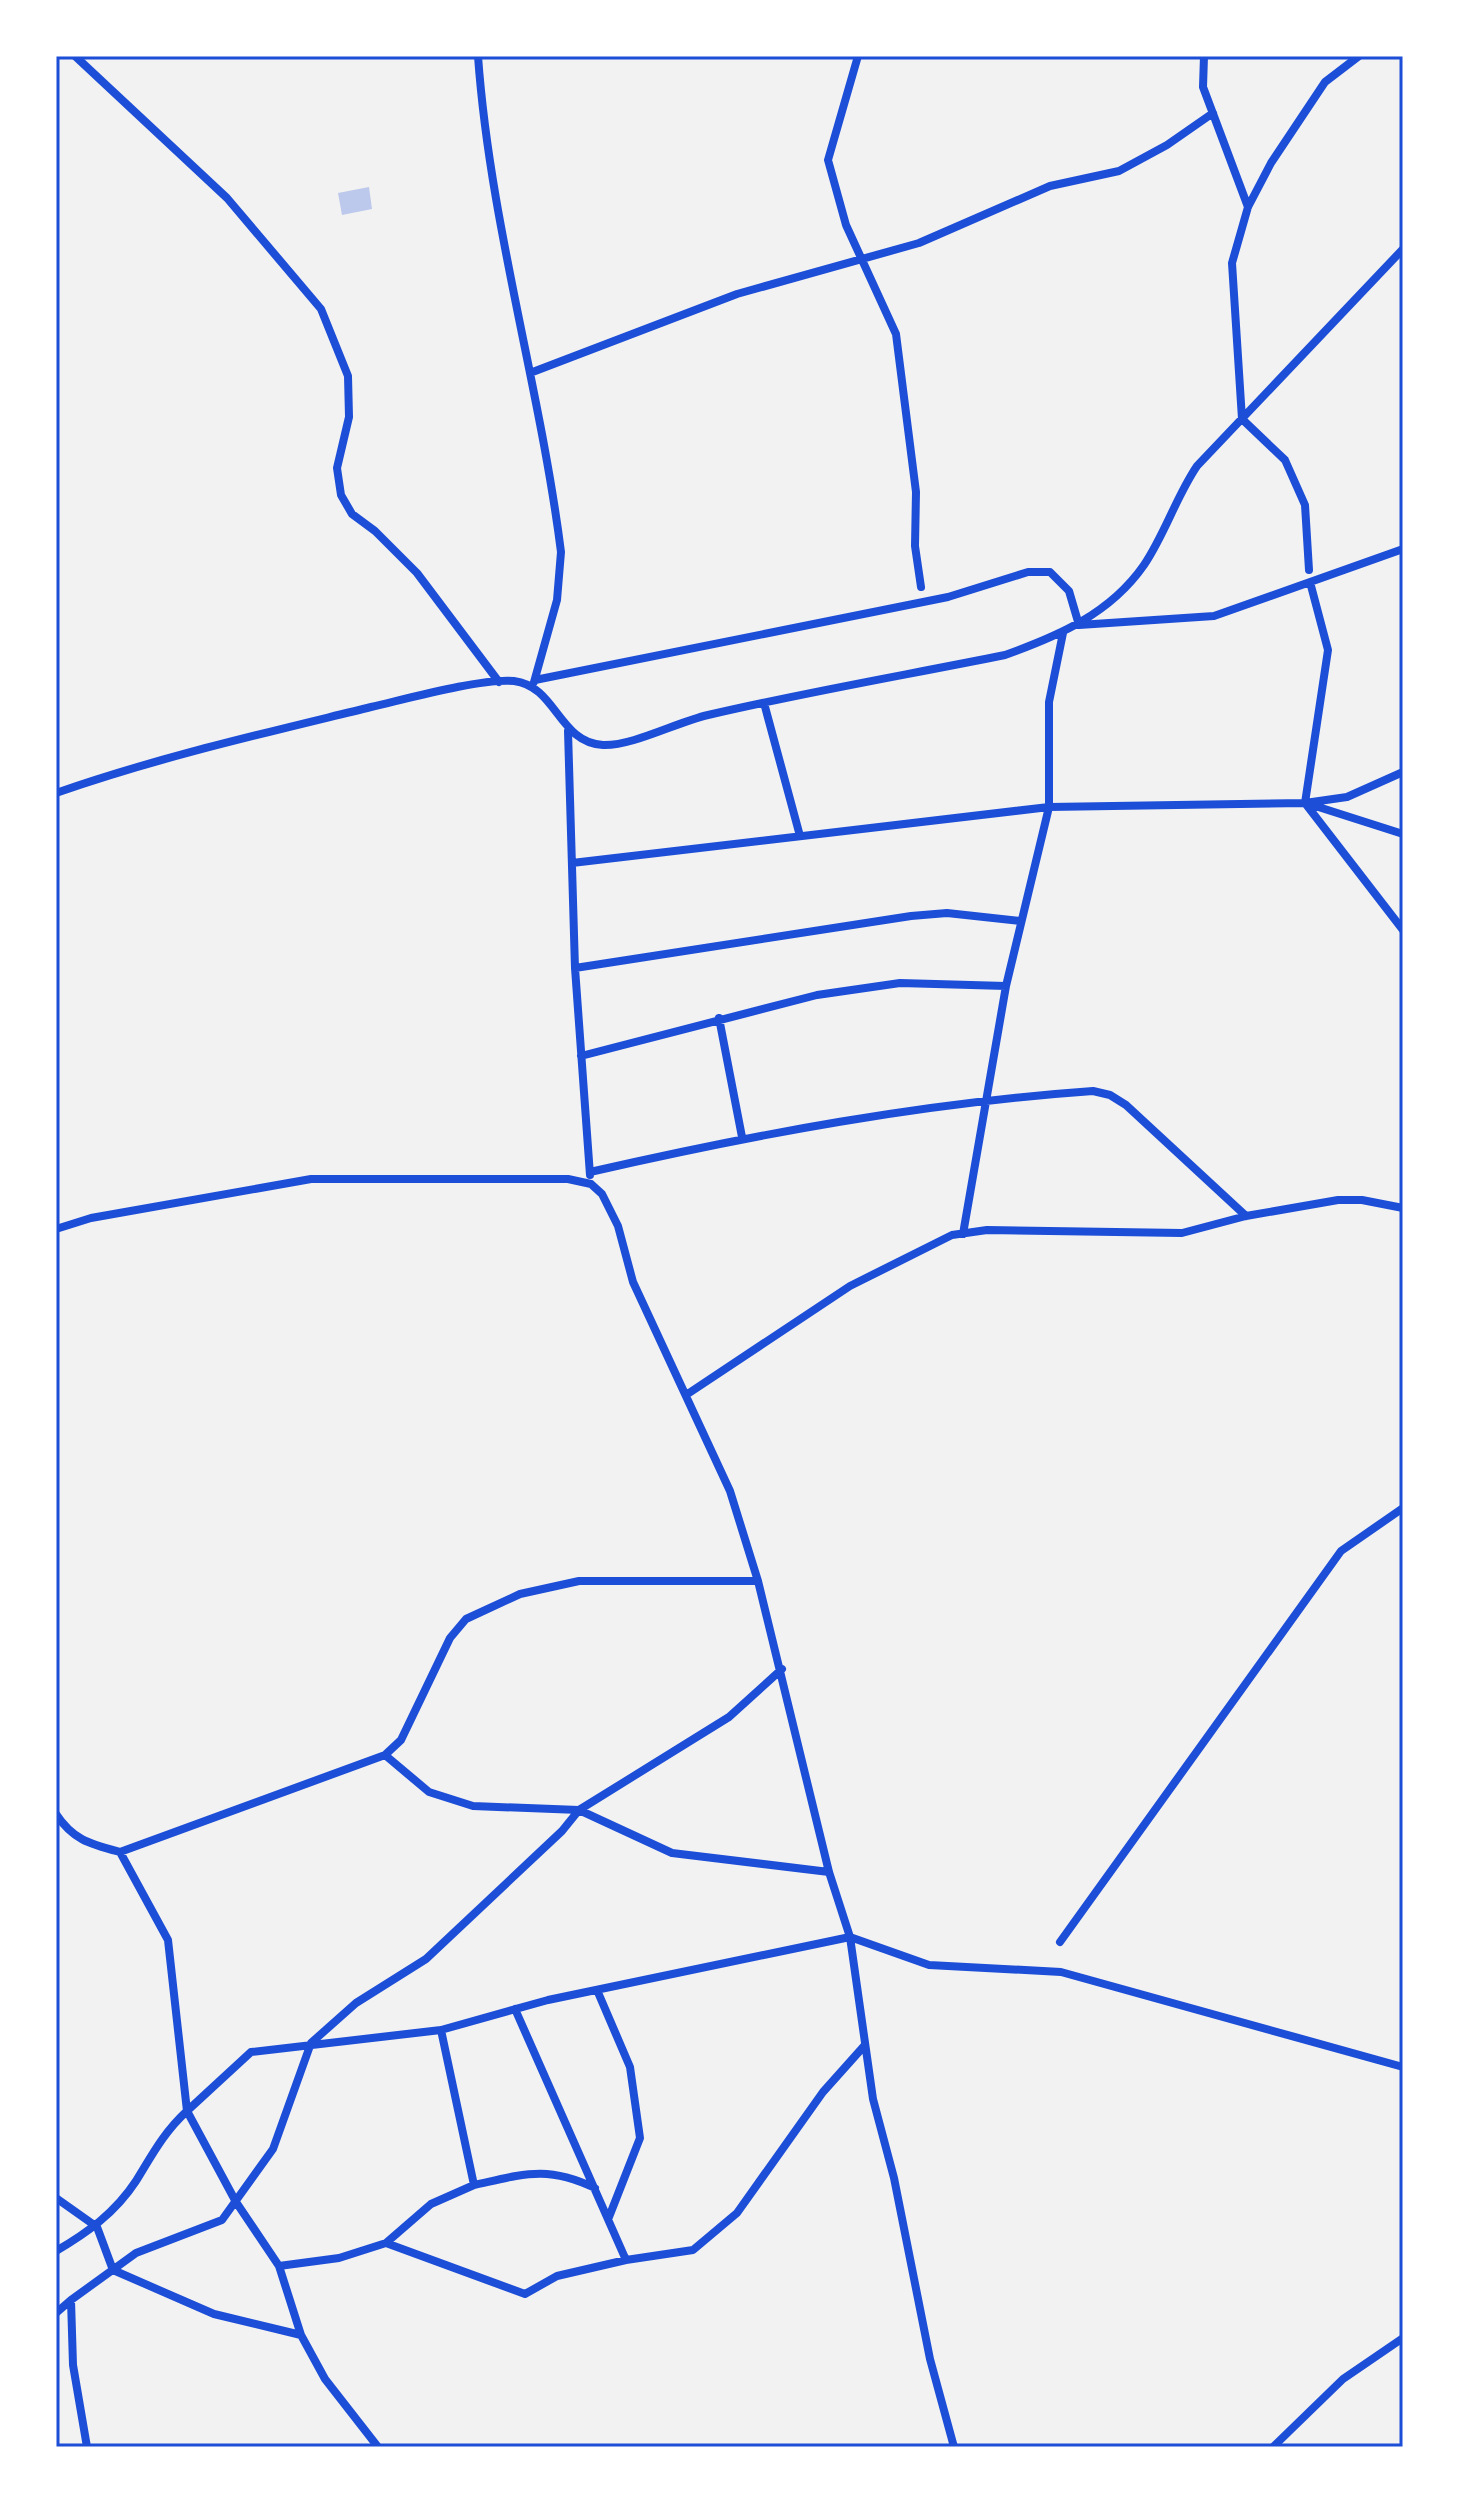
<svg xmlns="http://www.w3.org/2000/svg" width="1459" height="2503" viewBox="0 0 1459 2503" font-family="'Asap Condensed',sans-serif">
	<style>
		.building { fill: #bdc9ec }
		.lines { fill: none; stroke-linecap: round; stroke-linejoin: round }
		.minor { stroke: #1d4ed8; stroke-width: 8 }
		.neatline { fill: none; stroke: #1d4ed8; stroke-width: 3 }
	</style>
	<rect width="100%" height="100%" fill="#f2f2f2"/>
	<path class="building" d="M369,187L372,209L342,215L338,193Z"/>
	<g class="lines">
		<path class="minor" d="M75,56L227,198L321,309L348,376L349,417L337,468L341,495L352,514L375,531L417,573L499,682
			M478,56C490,224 540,386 561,552L557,600L534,682
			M858,56L828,160L846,225L896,334L916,492L915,546L921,587
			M1204,56L1203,87L1248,207
			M530,373L737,294L919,243L1050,186L1119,171L1167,145L1213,113
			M1309,570L1305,505L1285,460L1242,419L1232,263L1248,207L1271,163L1325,82L1359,56
			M1310,582L1328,650L1305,803L1403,930
			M535,680L948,597L1028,572H1050L1069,591L1079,625L1214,616L1403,549
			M764,703L800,836
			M568,731L575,968L590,1175
			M56,793C159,757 265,733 371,707C406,699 481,678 514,681C556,686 559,743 603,745C633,746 677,722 708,715C806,692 906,675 1005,655C1058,636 1110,614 1144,565C1165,534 1176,497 1197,466L1403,249
			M1309,804L1403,834
			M572,863L1049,807L1305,803L1347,797L1403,772
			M575,968L911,916L947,913L1020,921
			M719,1018L742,1137
			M581,1056L817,995L900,983L1006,986
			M590,1172C756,1134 923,1103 1093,1091L1110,1095L1126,1105L1246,1216
			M56,1229L91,1218L311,1179H568L591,1184L602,1194L618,1226L633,1282L730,1491L758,1581L829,1872L850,1937L873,2099L894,2178L930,2359L954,2447
			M963,1234L1006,986L1049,807V702L1063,633
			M686,1395L850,1286L952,1235L987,1230L1182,1233L1246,1216L1338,1200H1362L1403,1208
			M385,1755L429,1792L473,1806L579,1810L672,1853L829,1872
			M56,1814C73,1840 90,1844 120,1852L385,1755L401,1740L450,1638L466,1619L520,1594L579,1581H758
			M1060,1942L1341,1551L1403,1508
			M597,1990L630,2067L640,2138L609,2217
			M515,2009L626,2260
			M441,2030L474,2185C524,2174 547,2165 595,2188
			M865,2045L823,2092L737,2213L693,2250L626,2260L557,2276L525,2294L386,2243L339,2258L279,2266L236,2202L187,2111L251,2052L441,2030L548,2000L850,1937L929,1965L1061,1972L1403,2067
			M56,2198L97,2227L113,2270L214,2314L301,2335L325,2379L378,2447
			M386,2243L431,2204L474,2185
			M56,2251C87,2233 115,2213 136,2181C152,2155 164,2132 187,2111L168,1940L120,1852
			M279,2266L301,2335
			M56,2313L71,2300
			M87,2447L73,2365L71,2300L136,2253L222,2220L273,2149L311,2043L356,2003L426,1959L562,1831L579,1810L729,1717L782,1669
			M1273,2447L1343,2379L1403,2338"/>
	</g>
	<rect width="1459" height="2503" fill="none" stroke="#ffffff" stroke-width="116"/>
	<rect x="58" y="58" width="1343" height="2387" class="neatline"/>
</svg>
